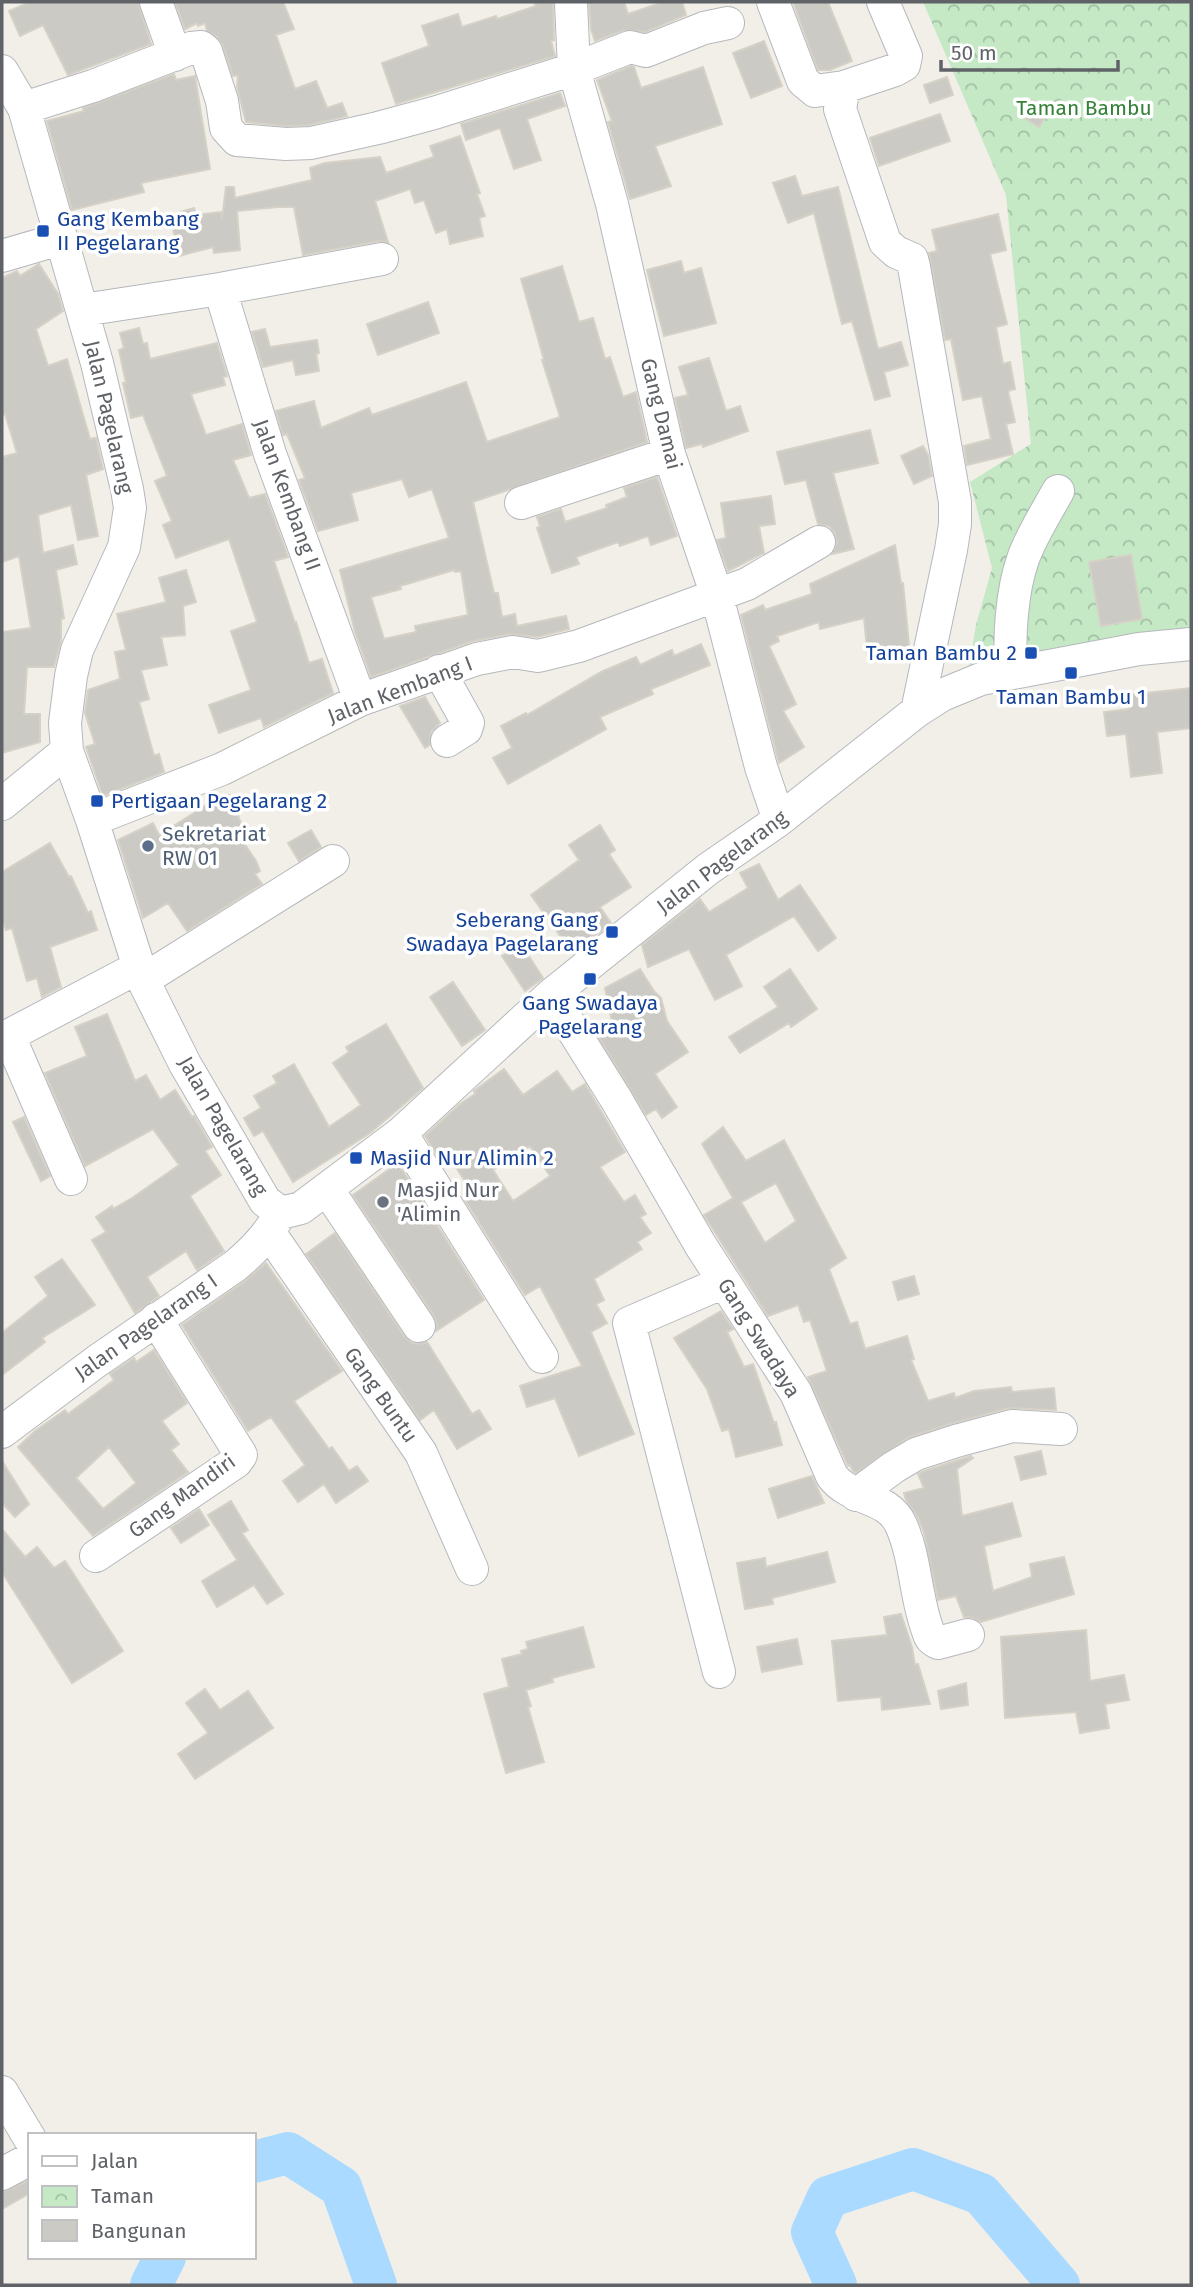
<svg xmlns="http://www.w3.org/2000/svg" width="1193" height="2287" viewBox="0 0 1193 2287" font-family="'Fira Sans',sans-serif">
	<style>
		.park { fill: url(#park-crowns) }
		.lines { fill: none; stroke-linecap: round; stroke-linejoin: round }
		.river { stroke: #aadaff; stroke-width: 42 }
		.building { fill: #cccac5; stroke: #d6d1c6; stroke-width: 2; fill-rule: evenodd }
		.minor-casing { stroke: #b5b8bc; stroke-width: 34 }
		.minor { stroke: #fff; stroke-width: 32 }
		.transit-dot { fill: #1a4fb4; stroke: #fff; stroke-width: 2.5 }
		.service-dot { fill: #5c6f8a; stroke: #fff; stroke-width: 2.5 }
		.worship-dot { fill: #6b7280; stroke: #fff; stroke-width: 2.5 }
		.labels { text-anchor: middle; stroke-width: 7; stroke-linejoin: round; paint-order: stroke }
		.park-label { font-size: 21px; fill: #348238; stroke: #fff }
		.transit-label { font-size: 21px; fill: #164399; stroke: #fff; text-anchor: start }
		.street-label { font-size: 21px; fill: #5f6368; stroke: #fff }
		.service-label { font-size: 21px; fill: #4e5e75; stroke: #fff; text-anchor: start }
		.worship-label { font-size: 21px; fill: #5b616d; stroke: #fff; text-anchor: start }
	</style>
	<defs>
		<pattern id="park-crowns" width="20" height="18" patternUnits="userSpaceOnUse" patternTransform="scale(1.75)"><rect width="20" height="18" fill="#c5e8c5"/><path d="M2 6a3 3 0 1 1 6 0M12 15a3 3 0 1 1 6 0" fill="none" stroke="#a3c0a4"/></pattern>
	</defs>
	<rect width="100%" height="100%" fill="#f1efe8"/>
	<path class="park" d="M923,2H1191V640L967,678L976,625L992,568L970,482L1031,444L1006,195Z"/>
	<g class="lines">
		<path class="river" d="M254,2162L288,2153L341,2187L376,2285
			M151,2285L165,2257
			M836,2285L812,2232L828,2197L913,2169L981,2194L1059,2285"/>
	</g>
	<path class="building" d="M30,2H138L151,44L68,75L43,25L20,36L9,11Z
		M175,2H283L294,29L276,35L295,89L316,81L327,108L342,103L347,116L309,125L286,126L246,122L237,87L238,75L233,76L223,45L217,37L207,31L205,23L198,26L197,23L185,29Z
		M534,2H553L554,40L551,41L555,56L396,104L382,63L429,46L422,26L458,14L462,27L496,16L497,19L536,6Z
		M589,2H624L628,14L663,2H682L686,15L645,32L624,30L595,41L591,29Z
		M793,2H828L852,61L830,70H818Z
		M764,41L782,86L751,98L733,53Z
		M631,66L634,67L641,88L703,67L722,124L655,146L671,186L630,199L608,122L612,121L597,80Z
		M174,74L176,80L195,76L210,169L141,183L144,192L72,210L47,121L84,111L83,108Z
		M947,77L953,95L930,103L924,85Z
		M560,93L565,106L527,119L541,160L514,169L500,128L466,140L461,124Z
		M1032,100L1049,111L1039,127L1022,116Z
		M940,114L950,141L879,166L870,138Z
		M460,136L480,193L477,194L485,216L479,218L483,236L450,244L447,229L436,233L424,200L415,203L410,189L375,201L388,242L379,241L303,255L294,207H278L237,211L240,250L214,253L213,247L179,256L170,215L194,208L196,215L221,212L222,219L226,187H234L235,198L312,180L310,168L325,163L380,157L386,173L434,157L430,146Z
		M795,176L802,196L838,187L878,349L901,342L908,365L884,372L890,396L875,400L852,321L842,324L814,213L788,223L773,183Z
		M998,214L1006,250L990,254L1007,324L996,327L1003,364L1010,362L1015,389L1008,391L1015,422L1006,424L1013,454L967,465L964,446L991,439L982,396L963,400L951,339L945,340L929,253L937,251L932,230Z
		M681,261L684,273L701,268L716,323L664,336L647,270Z
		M39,264L58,294L63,311L36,329L48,366L67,359L90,439L96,438L103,469L86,475L98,536L78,540L71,505L38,515L43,553L73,545L77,564L56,570L64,618L61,619V641L54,667H27L24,714H40V742L2,753V632L31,628L19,556L2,562V457L17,453L5,414L2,415V278L17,271L20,276Z
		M562,266L579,322L593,318L605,359L610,357L623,397L636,392L647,442L473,502L494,593H498L502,617L515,614L517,626L566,616L569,629L537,637L510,634L473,641L371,677L355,632L340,570L449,538L432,489L409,497L402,479L351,493L358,520L318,531L299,480L305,478L287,434L283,435L276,411L314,401L321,428L369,408L372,415L466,382L487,442L560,417L542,360H544L521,279ZM454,570L455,572L461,571L468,615L415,626L416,632L384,639L371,597L401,589L400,586Z
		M428,302L439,333L378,355L367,324Z
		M139,328L143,344L147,343L150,359L217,343L227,376L223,377L225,385L191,394L206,435L242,424L251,455L233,460L249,498L265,494L288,557L274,561L295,623L296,622L309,663L322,659L333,693L264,727L261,718L219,733L209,705L251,690L231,631L257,622L229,539L176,558L163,525L172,521L155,481L167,476L143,415L131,418L123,383H126L119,350L124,348L120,333Z
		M265,329L270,347L317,340L319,353L316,354L319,371L296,375L293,360L263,367L252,332Z
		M709,358L726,411L740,406L748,431L703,447L702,444L686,448L675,398L688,395L679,367Z
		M870,430L878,463L833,473L854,549L832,554L837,543L835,533L829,526L818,524L806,480L785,484L777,452Z
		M923,446L928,455L932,476L914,484L901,456Z
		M657,477L677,536L651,545L648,536L620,546L618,542L576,557L579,564L552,573L537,528L540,526L537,517L561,509L565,522L607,508L606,505L627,497L624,488Z
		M771,496L775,524L759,526L764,553L728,571L717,540L726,538L721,503Z
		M895,545L901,583H903L910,655L868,659L864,618L820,629L819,622L777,636L779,641L769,646L796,704L783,711L804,747L779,763L741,615L763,605L765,610L812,594L810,584Z
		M1131,555L1142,619L1101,626L1089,562Z
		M186,570L196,602L183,606L185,635L161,637L167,665L141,670L149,699L139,702L154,756L159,754L164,772L103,796L86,747L95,744L85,713L88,690L120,679L115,652L126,650L117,614L166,602L159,578Z
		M701,644L710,665L651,689L653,694L600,717L606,729L508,784L493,758L512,748L501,726L526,713L527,715L601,672L636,657L640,665L672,650L674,656Z
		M1191,688V728L1157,732L1162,773L1131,777L1126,734L1107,736L1104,712L1129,709L1128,695Z
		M425,697L440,723L431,732L430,745L425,748L400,706Z
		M230,795L244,831L238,834L256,861L260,871L255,874L262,884L187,931L168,903L143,918L118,840L153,823L159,835L210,803Z
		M600,825L615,850L609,854L631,887L600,907L611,923L573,954L531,895L579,860L569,845Z
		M311,830L321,847L299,861L288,843Z
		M50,843L69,877L71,876L88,913L91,911L97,930L50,947L61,987L42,997L37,978L27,981L12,928L6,930L2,918V872Z
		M759,864L778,900L800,885L836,938L818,951L794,916L726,955L742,986L715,1000L689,949L648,967L642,945L700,899L709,912L748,888L740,873Z
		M521,944L543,978L525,991L502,956Z
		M640,969L654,991L661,998L667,1021L688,1052L655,1074L677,1107L662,1118L656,1109L646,1115L598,1036L613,1027L605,988Z
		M790,969L817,1009L791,1027L789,1023L740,1053L729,1037L778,1007L764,987Z
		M453,982L485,1030L462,1046L430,997Z
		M107,1014L135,1081L146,1075L160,1100L175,1090L192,1117L194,1116L212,1147L205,1151L221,1175L190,1196L224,1251L197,1270L186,1251L147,1277L159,1296L135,1313L92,1240L106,1232L96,1217L112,1206L113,1209L132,1198L179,1165L153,1129L85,1166L45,1073L87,1056L75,1027Z
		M386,1024L423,1088L370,1133L293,1182L263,1131L254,1136L244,1118L261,1108L254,1096L277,1083L273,1076L294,1064L329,1127L361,1105L333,1063L349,1052L346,1047Z
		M504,1069L523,1095L557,1071L572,1092L585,1084L625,1152L600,1167L624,1202L635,1195L646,1214L640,1217L651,1233L637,1242L642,1249L594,1279L604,1300L596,1304L607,1323L591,1332L634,1434L579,1456L555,1398L527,1407L520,1386L582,1366L540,1286L525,1295L465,1200L474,1195L444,1149L436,1154L425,1136L460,1104L475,1094L474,1091ZM530,1146L550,1176L513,1201L493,1170Z
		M24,1117L50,1176L41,1181L13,1122Z
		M723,1127L746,1161L784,1140L846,1258L829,1269L850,1324L857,1322L865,1349L907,1336L914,1359L911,1360L928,1401L954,1393L955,1398L974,1391L1011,1387L1012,1392L1054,1388L1056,1410L1008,1408L950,1424L907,1438L856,1473L853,1471L850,1465L848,1466L808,1377L827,1371L810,1320L804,1322L798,1305L768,1316L704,1215L733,1198L702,1144ZM776,1183L796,1221L765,1243L741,1202Z
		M398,1163L484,1300L436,1331L437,1324L434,1316L353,1195Z
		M335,1233L404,1336L412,1343L420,1344L427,1342L472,1414L479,1410L491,1429L457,1449L434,1410L420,1420L306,1254Z
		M62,1259L95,1305L42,1338L45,1342L2,1375V1333L48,1296L35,1277Z
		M266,1263L342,1371L294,1401L329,1449L332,1447L349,1471L357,1466L368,1481L336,1503L324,1484L298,1502L283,1481L305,1465L271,1417L248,1431L182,1325L245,1281Z
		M914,1276L919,1294L898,1300L893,1282Z
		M721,1311L733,1329L727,1332L744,1367L753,1364L774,1423L776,1422L782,1445L736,1457L729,1429L722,1431L707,1389L674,1338Z
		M154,1350L187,1403L162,1421L179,1444L171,1450L188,1472L93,1536L18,1447L35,1431L65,1410L68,1414L114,1380L110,1374L134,1358L136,1362ZM109,1447L136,1483L103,1509L76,1478Z
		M1041,1451L1046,1474L1021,1480L1015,1457Z
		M971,1456L973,1458L957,1469L962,1516L1012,1503L1021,1536L984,1546L993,1591L1032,1577L1030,1564L1064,1557L1074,1594L981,1622L973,1618L964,1617L956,1596L938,1600L924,1532L917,1516L906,1500L904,1493L924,1488L918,1474L924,1471Z
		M2,1461L29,1504L15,1517L2,1503Z
		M812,1476L824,1503L778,1518L769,1489Z
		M231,1501L248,1530L242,1533L283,1594L267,1604L254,1585L217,1607L202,1581L237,1560L208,1515Z
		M199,1509L209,1525L181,1543L171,1528Z
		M2,1529L25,1557L37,1547L54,1568L65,1561L123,1651L72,1683L2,1572Z
		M827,1552L835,1582L772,1598L773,1604L745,1609L737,1563L765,1558L766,1567Z
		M901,1614L912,1647L915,1665L918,1664L930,1704L882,1710L881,1697L838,1701L832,1641L887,1635L884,1617Z
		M583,1627L594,1667L552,1678L553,1682L526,1690L531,1706L528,1707L544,1762L506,1773L484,1694L509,1687L502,1659L522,1654L521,1651L528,1649L526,1642Z
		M1086,1630L1090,1681L1124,1675L1129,1700L1105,1704L1109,1728L1080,1733L1076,1712L1005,1718L1001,1637Z
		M797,1639L802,1664L762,1672L757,1647Z
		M966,1683L968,1705L941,1709L938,1691Z
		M205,1689L220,1710L248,1691L273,1728L195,1779L178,1754L208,1733L186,1703Z
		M30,2180V2193L2,2209V2192Z"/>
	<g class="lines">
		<defs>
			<path id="minor" d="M156,2L175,55
				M571,2L574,69L612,204L669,454L717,596L761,767L779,820
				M773,2L803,81L815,91L844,87
				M883,2L906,56L904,65L895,70L844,87L840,109L885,242L896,252L912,259L914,267L955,502V524L951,550L917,711
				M2,71L24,108L97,363L127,489L130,508L124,547L77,650L71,676L65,723L67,751L92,820L143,980L185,1064L265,1201L281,1213
				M24,108L93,86L191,48L201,47L206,51L213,73L222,101L226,128L237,140L286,144L311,143L378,128L434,113L574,69L630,47L646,51L704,28L728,23
				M2,256L60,239
				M220,289L270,454L360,700
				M83,310L220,289L382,259
				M521,503L669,454
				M439,671L468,723L466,729L447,741
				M1012,672C1008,640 1012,590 1023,559C1031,536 1046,513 1058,491
				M2,804L67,751
				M92,820L222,769L360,700L477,659L513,652L538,656L579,646L747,584L819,542
				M143,980L333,861
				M551,995L616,1099L701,1246L796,1393L832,1476C850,1501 888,1495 901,1525C916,1558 915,1597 928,1631C930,1638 932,1640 938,1643L968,1635
				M9,1036L71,1179
				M2,1039L139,967
				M401,1133L542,1357
				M327,1189L419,1326
				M281,1213L301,1208L401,1133L551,995L708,869L779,820L917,711L942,695L981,679L1139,649L1191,644
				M269,1232L421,1453L472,1569
				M2,1432L97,1361L235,1266C253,1251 267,1237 278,1217
				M856,1495L894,1467L916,1454L956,1441L1012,1426L1061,1429
				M96,1556L236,1462L241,1455L156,1319
				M719,1672L629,1323L724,1282
				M2,2092L30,2139
				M2,2174L30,2159"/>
		</defs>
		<use href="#minor" class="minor-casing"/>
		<use href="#minor" class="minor"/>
	</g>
	<g class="transit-dot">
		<rect x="36" y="224" width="14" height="14" rx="3.5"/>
		<rect x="1024" y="646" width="14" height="14" rx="3.5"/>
		<rect x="1064" y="666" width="14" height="14" rx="3.5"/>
		<rect x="90" y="794" width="14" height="14" rx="3.5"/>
		<rect x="605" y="925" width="14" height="14" rx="3.5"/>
		<rect x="583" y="972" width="14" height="14" rx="3.5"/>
		<rect x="349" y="1151" width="14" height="14" rx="3.5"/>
	</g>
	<circle class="service-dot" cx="148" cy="846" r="7"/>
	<circle class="worship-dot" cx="383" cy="1202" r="7"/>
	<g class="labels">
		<g class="park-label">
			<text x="1084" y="115">Taman Bambu</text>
		</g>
		<g class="transit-label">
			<text x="57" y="226">Gang Kembang<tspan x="57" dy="24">II Pegelarang</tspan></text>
			<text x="1017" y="660" text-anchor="end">Taman Bambu 2</text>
			<text x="1071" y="704" text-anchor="middle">Taman Bambu 1</text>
			<text x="111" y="808">Pertigaan Pegelarang 2</text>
			<text x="598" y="927" text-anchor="end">Seberang Gang<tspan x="598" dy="24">Swadaya Pagelarang</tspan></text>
			<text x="590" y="1010" text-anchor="middle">Gang Swadaya<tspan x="590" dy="24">Pagelarang</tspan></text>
			<text x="370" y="1165">Masjid Nur Alimin 2</text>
		</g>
		<g class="street-label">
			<text transform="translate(661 414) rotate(76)" y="7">Gang Damai</text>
			<text transform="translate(109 417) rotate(77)" y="7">Jalan Pagelarang</text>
			<text transform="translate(287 495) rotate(70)" y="7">Jalan Kembang II</text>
			<text transform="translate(400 690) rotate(-21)" y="7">Jalan Kembang I</text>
			<text transform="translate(722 862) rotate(-37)" y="7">Jalan Pagelarang</text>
			<text transform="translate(223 1126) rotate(60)" y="7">Jalan Pagelarang</text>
			<text transform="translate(146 1327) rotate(-35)" y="7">Jalan Pagelarang I</text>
			<text transform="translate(759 1338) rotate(58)" y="7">Gang Swadaya</text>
			<text transform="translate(381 1395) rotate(55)" y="7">Gang Buntu</text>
			<text transform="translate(182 1496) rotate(-36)" y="7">Gang Mandiri</text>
		</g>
		<g class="service-label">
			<text x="162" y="841">Sekretariat<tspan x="162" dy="24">RW 01</tspan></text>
		</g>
		<g class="worship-label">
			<text x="397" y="1197">Masjid Nur<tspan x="397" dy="24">'Alimin</tspan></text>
		</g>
	</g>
	<rect width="1193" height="2287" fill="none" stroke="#5f6368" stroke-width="7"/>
	<rect x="28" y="2133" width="228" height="126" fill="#ffffff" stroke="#bfc1c3" stroke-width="2"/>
	<rect x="42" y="2156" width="35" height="10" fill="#ffffff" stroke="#bfc1c3" stroke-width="2"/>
	<text x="91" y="2168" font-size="21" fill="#5f6368">Jalan</text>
	<rect x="42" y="2186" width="35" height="21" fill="url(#park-crowns)" stroke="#bfc1c3" stroke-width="2"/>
	<text x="91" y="2203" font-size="21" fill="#5f6368">Taman</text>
	<rect x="42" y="2220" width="35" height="21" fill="#cccac5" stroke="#bfc1c3" stroke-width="2"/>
	<text x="91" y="2238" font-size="21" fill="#5f6368">Bangunan</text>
	<path d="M941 60v10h177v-10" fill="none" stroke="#5f6368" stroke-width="3.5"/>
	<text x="951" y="60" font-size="21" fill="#5f6368" stroke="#ffffff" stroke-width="5" paint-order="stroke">50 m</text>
</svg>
